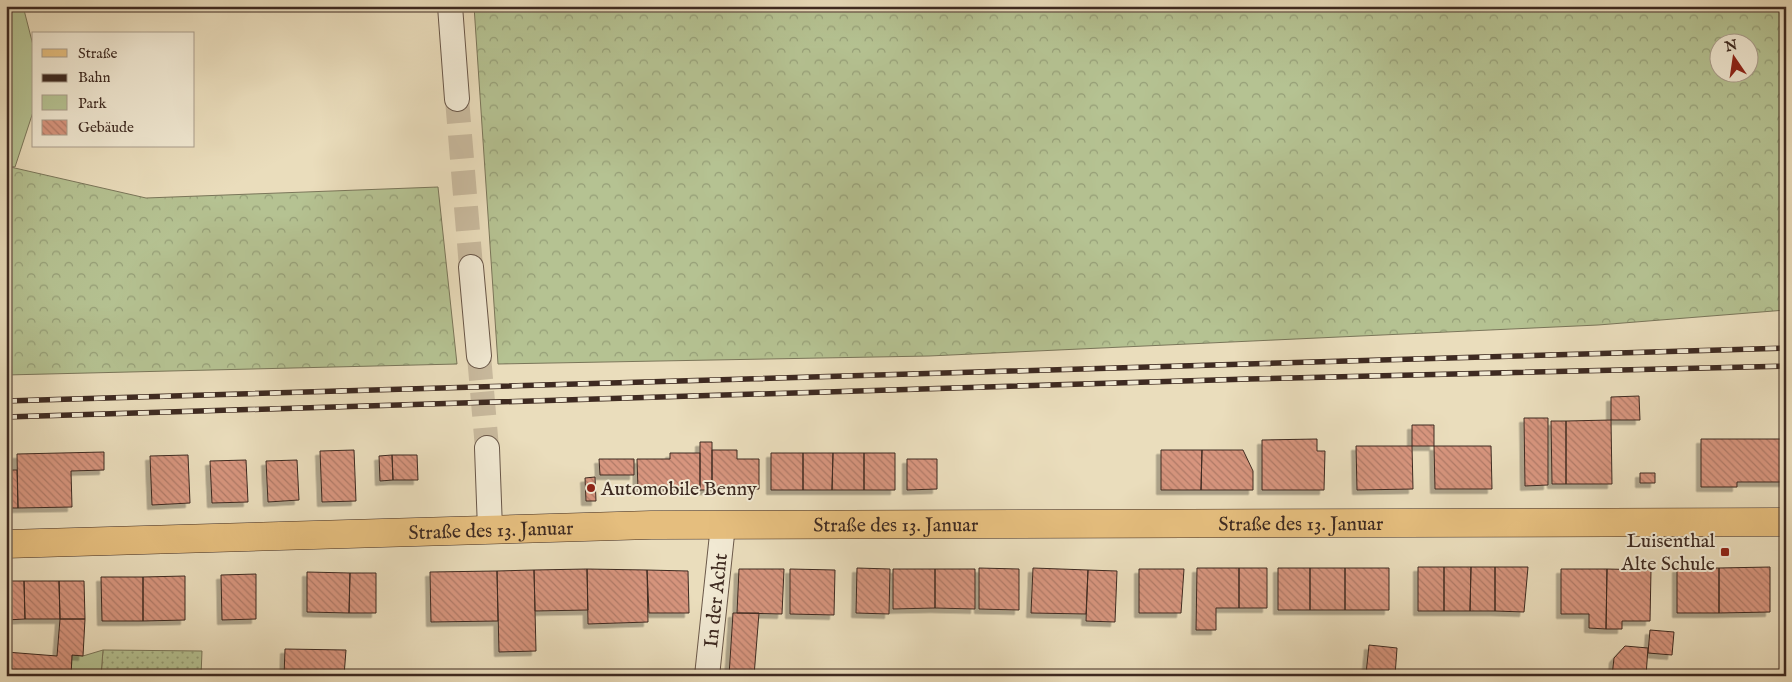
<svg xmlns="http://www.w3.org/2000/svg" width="1792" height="682" viewBox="0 0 1792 682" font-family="'IM FELL English',serif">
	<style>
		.grass { fill: url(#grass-dots); stroke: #7a765a }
		.forest { fill: url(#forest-crowns); stroke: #7a765a; fill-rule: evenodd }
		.green { fill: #b5c292; stroke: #7a765a }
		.building { fill: url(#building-back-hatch); stroke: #3e2a21; filter: url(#shadow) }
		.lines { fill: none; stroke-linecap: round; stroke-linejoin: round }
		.street-tunnel { stroke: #c8b99d; stroke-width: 24; stroke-dasharray: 24 12; stroke-linecap: butt }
		.street-casing { stroke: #695748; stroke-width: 26 }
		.primary-casing { stroke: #3e2a21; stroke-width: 29 }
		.street { stroke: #f1e9d3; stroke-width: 24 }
		.primary { stroke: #e5be7e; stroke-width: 28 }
		.rail-casing { stroke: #3e2a21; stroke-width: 5.5 }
		.rail { stroke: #f1e9d3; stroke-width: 4; stroke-dasharray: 11; stroke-linecap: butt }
		.poi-dot { fill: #8f2418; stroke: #f1e9d3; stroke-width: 2 }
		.labels { text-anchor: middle; stroke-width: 4; stroke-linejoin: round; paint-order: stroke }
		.poi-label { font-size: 20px; fill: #3e2a21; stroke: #f1e9d3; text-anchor: start }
		.street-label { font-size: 20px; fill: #3e2a21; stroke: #f1e9d3 }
	</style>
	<defs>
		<pattern id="grass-dots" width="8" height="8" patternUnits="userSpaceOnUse" patternTransform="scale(1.25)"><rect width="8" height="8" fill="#b5c292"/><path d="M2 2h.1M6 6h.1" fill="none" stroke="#959e77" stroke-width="1.8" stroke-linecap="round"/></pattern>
		<pattern id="forest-crowns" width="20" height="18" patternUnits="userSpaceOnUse" patternTransform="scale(1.25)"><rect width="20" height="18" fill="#b5c292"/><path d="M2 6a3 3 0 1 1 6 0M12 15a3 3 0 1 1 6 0" fill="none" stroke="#959e77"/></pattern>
		<pattern id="building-back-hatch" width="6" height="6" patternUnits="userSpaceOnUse" patternTransform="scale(1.25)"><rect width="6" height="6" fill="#d7957e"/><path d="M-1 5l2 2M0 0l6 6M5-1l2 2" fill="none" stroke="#b07a67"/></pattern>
		<filter id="shadow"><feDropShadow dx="-4.5" dy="4.5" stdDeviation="0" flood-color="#0004"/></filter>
	</defs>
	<rect width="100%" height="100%" fill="#eaddbc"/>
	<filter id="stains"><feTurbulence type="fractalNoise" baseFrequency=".004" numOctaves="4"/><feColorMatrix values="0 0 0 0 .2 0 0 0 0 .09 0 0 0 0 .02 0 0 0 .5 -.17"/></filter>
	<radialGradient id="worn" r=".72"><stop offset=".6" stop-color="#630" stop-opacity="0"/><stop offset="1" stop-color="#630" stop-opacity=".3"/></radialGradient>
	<path class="grass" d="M103,650L202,651L201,676H101Z"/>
	<path class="forest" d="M474,6H1786V310L1598,325L929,356L498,364ZM1720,42H1750V72H1720Z
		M6,166L146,198L438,187L457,364L6,375Z"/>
	<path class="green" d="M6,6H23L34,49V109L15,167L6,166Z
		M103,650L101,676H71L72,655L83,656Z"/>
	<path class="building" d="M1639,396L1640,420H1611V397Z
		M1524,418H1548V485L1525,486Z
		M1611,420L1612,484H1566V421Z
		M1551,421H1566V484H1552Z
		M1412,425H1434V446H1412Z
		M1317,439V451H1325L1324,490H1262V440Z
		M1701,439H1786V482H1737V487H1701Z
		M700,442H712V490H700Z
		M1356,446H1412L1413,489L1357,490Z
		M1434,446H1491L1492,489H1435Z
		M354,450L356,501L322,502L320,451Z
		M712,450H737V459H759V489L712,490Z
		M1161,450H1202L1201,490H1161Z
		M1202,450H1243L1253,471V490H1201Z
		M104,452V470L71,471L72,507L18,508L17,454Z
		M670,453H700V490H638L637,459H670Z
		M771,453H803V490H771Z
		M803,453H833L832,490H803Z
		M833,453H864V490H832Z
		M864,453H895V490H864Z
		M188,455L190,503L152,505L150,456Z
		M392,455H417L418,480H393Z
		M392,455L393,480L380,481L379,456Z
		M599,459H634V475H600Z
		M907,459H937V489L907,490Z
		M246,460L248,502L212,503L210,461Z
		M297,460L299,500L268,502L266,461Z
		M6,470H17L18,508H6Z
		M1640,473H1655V483H1640Z
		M595,477L596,501H586L585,478Z
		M1418,567H1444V611H1418Z
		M1444,567H1471L1470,611H1444Z
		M1471,567H1495V611H1470Z
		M1495,567H1528L1524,612L1495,611Z
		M1770,567V612L1719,613V568Z
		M857,568L890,569L889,614L856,613Z
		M979,568L1019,569V610L979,609Z
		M1033,568L1088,570L1086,614L1031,613Z
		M1197,568H1239V608H1216V630H1196Z
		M1239,568H1267V608H1239Z
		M1278,568H1310V610H1278Z
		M1310,568H1345V610H1310Z
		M1345,568H1389V610H1345Z
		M1677,568H1719V613H1677Z
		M587,569L588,610L535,611L534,570Z
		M587,569L647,570L648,622L588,624Z
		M739,569H784L782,614L737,613Z
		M790,569L835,570L834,615L790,614Z
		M893,569H935V608L893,609Z
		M935,569H975V609L935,608Z
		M1139,569H1184L1181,613H1139Z
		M1561,569H1607L1606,629L1589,628V614H1561Z
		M1607,569L1651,570L1650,621H1622V629H1606Z
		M534,570L536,651L499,652L497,571Z
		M647,570L688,571L689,613H649Z
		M1088,570L1117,571L1115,622L1086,621Z
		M497,571L498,621L431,622L430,572Z
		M307,572L350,573L349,613L307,612Z
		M350,573H376V613H349Z
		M256,574V619L222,620L221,575Z
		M185,576V620L143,621V577Z
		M101,577H143V621H102Z
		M6,581H24L25,619L6,620Z
		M24,581H59L60,619H25Z
		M59,581H84L85,619H60Z
		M733,613H759L754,676H729Z
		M60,619H85L83,656L72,655L71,676H6V652L57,656Z
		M1650,630L1674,632L1672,655L1648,653Z
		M1369,645L1397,648L1395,676L1366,674Z
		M1625,646L1648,648L1646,676H1612L1614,658Z
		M285,649L346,650L344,676H284Z"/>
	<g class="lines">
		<path class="street-tunnel" d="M457,99L471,267
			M479,356L487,448"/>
		<defs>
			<g id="street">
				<path d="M450,6L457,99"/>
				<path d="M471,267L479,356"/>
				<path d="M487,448L490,529"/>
				<path id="s1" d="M707,676L723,525"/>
			</g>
			<g id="primary">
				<path id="s2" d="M6,544L651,525L1786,522"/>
			</g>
		</defs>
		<use href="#street" class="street-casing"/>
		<use href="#primary" class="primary-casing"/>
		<use href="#street" class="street"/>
		<use href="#primary" class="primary"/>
		<defs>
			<path id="rail" d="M6,401L1786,348
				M6,417L1249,379L1786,366"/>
		</defs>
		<use href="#rail" class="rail-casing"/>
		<use href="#rail" class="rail"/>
	</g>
	<g class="poi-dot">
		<circle cx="591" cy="488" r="5"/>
		<rect x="1720" y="547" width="10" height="10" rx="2.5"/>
	</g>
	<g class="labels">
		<g class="poi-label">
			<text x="601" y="495">Automobile Benny</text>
			<text x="1715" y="547" text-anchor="end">Luisenthal<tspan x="1715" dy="23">Alte Schule</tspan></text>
		</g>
		<g class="street-label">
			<text dy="7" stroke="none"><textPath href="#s2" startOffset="1295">Straße des 13. Januar</textPath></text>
			<text dy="7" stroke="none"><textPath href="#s2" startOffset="890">Straße des 13. Januar</textPath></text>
			<text dy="7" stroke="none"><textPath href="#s2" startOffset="485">Straße des 13. Januar</textPath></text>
			<text dy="7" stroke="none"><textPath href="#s1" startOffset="76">In der Acht</textPath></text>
		</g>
	</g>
	<rect width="1792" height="682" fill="none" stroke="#eaddbc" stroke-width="25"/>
	<rect x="8" y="8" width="1777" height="667" fill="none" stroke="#3e2a21" stroke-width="2.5"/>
	<rect x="12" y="12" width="1767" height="657" fill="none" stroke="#3e2a21"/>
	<rect x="32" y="32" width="162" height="115" fill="#f1e9d3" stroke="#a99d8c"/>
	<rect x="42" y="49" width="25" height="8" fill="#e5be7e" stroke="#a99d8c"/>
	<text x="78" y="58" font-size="15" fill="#3e2a21">Straße</text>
	<rect x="42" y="74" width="25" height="8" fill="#3e2a21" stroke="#a99d8c"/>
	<text x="78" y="82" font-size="15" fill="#3e2a21">Bahn</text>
	<rect x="42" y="95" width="25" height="15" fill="#b5c292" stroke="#a99d8c"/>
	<text x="78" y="108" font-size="15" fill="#3e2a21">Park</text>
	<rect x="42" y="120" width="25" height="15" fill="url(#building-back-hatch)" stroke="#a99d8c"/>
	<text x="78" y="132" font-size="15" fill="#3e2a21">Gebäude</text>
	<g transform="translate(1734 58) rotate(347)"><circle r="24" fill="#f1e9d3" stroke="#a99d8c"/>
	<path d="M0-4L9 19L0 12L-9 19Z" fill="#8f2418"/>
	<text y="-8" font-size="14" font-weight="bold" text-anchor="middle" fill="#3e2a21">N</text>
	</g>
	<rect width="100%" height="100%" filter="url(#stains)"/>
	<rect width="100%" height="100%" fill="url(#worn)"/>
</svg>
